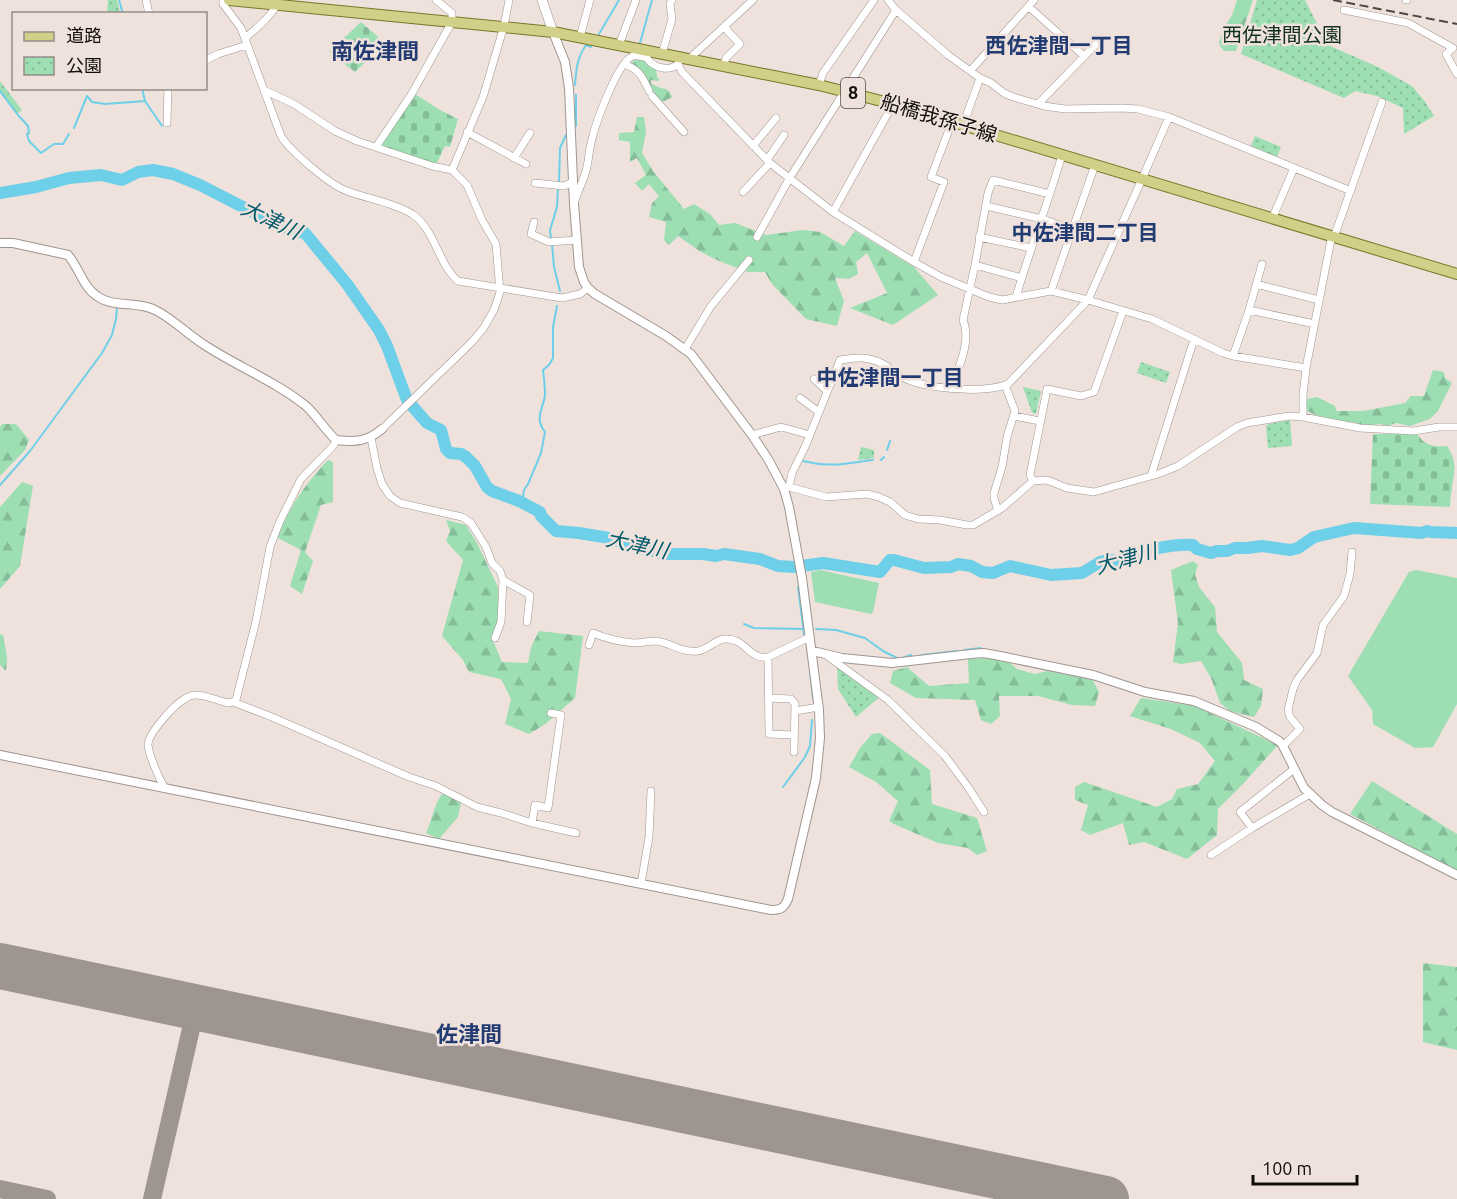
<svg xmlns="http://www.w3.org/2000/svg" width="1457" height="1199" viewBox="0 0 1457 1199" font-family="Ubuntu,'Noto Sans JP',sans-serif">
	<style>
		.forest { fill: url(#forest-firs) }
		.cemetery { fill: url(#cemetery-stones) }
		.park { fill: url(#park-dots) }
		.pitch { fill: #9ddeb3 }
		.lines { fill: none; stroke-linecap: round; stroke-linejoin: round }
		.stream { stroke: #6ecfe8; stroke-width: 2 }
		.river { stroke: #6ecfe8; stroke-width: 12 }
		.taxiway { stroke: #9e9590; stroke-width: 18 }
		.runway { stroke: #9e9590; stroke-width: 46 }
		.minor-casing { stroke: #a0958f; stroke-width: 8 }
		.tertiary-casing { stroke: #a0958f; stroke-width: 10 }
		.secondary-casing { stroke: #a0958f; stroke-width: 10 }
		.primary-casing { stroke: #7a7629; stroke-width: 12 }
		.minor { stroke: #fff; stroke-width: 7 }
		.tertiary { stroke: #fff; stroke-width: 8 }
		.secondary { stroke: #fff; stroke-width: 9 }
		.primary { stroke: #d1cf88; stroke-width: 10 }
		.rail { stroke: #4e4845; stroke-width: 2; stroke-dasharray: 9 4.5; stroke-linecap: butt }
		.labels { text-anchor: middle; stroke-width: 5; stroke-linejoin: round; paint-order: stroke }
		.shield { fill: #efe2dc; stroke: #544d4a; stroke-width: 1.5 }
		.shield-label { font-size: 18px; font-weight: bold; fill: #110d0b }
		.park-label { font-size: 20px; fill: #11301e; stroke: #efe2dc }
		.street-label { font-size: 20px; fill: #110d0b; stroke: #efe2dc }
		.neighbourhood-label { font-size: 21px; font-weight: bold; fill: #223b73; stroke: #efe2dc }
		.water-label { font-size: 21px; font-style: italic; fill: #015a6b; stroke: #efe2dc }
		.quarter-label { font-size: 22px; font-weight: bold; fill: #223b73; stroke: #efe2dc }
	</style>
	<defs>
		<pattern id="forest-firs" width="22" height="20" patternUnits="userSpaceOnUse" patternTransform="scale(1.5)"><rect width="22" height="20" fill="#9ddeb3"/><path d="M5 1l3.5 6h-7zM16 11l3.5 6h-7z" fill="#86bd99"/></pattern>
		<pattern id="cemetery-stones" width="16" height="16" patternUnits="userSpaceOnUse" patternTransform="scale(1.5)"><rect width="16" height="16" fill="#9ddeb3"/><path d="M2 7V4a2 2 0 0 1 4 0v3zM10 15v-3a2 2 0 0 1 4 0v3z" fill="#86bd99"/></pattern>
		<pattern id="park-dots" width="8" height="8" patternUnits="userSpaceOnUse" patternTransform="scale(1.5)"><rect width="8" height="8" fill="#9ddeb3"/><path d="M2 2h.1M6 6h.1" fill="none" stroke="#86bd99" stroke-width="1.8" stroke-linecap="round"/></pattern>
	</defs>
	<rect width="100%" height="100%" fill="#efe2dc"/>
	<path class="forest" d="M1237,0H1253L1236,51H1224L1220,46L1219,42L1225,26L1232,15Z
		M636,58L645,59L656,67L657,77L660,80L658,81L651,80V84C654,85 656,86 658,87C666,90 668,87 672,97L665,101L660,102C647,88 650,74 631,64Z
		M637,117H644L646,132L642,153L653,171L684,209L694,204L710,214L719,225L735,223L766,235L803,230L820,232L844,246L855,231L914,267L938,295L893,325L850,308L887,293L867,253L856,262L858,274L849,279L835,278L844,301L837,326L806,319L772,284L765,272H748L719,261L701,252L678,236L669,245L664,240L666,222L649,217L652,203L659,196L649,184L642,191L635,183L646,175L637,158L630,162V142L619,140V133L634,132Z
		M1433,370L1444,372L1445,378L1452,383L1438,411L1430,419L1410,426L1396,423L1387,426L1380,424L1364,426L1353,422L1342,424C1331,417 1316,418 1305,409L1307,399L1317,397L1335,406L1336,411H1364L1405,403L1411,396H1424Z
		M2,424H16L29,440L25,450L0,476V427Z
		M328,460L333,462V502L321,505L305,552L313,561L302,594L290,586L301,550L278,538C287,509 307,482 328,460Z
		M22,482L33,486L20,566L0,589V507Z
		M446,520L466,525L477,543L498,587V620L492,638L502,662L528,663L531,647L539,631L583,636L575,698L544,725L529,734L505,724L511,699L501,679L469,672L463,660L442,636L463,560L446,541L450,531Z
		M1193,561L1198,565L1195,574L1199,587L1215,607L1217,632L1242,663L1244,680L1263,689L1261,706L1254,717L1230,711L1220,703L1211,678L1201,661L1181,664L1173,662L1178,623L1171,570Z
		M0,634L3,635L7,657L6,671L0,665Z
		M994,658L1010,663L1017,669L1035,674L1047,671L1092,679L1099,692L1095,706L1072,705L1038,696H999L1000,716L991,724L981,720L975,700L916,698L890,683L893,671L907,667L929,686L969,683L968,659Z
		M1141,698L1195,706L1278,745L1243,784L1218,809L1217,835L1187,859L1144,842L1129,845L1123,823L1090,835L1081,830L1088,805L1075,800V787L1084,782L1157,807L1172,799L1177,789L1198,784L1215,761L1200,743L1171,729L1130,716Z
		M880,733L930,770L932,804L977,818L987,851L977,855L968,848L938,843L896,825L889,821L898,801L876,782L849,767L860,748L872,734Z
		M1372,781L1457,834V871L1350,814Z
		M443,793L461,803L458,817L439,839L426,833C432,821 434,803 443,793Z
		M1423,963L1457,967V1050L1423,1042Z"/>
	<path class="cemetery" d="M361,22L385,43L355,72L329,52Z
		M415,94L440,110L458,119L450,147L445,146L436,165L380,147V145Z
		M1373,434H1417C1425,446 1434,447 1447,446C1457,461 1455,469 1452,487C1451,494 1450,501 1450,507L1370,504Z"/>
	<path class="park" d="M108,0H117L120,13H107Z
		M1257,0H1305L1328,45L1378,67L1412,86L1426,103L1434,116L1404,134L1403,108L1377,96L1355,91L1344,98L1241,54Z
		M0,81L22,110L17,114L0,91Z
		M1255,136L1281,147L1277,157L1251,146Z
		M1141,362L1170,372L1166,383L1137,373Z
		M1023,387L1041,391L1036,414L1032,413Z
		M1290,420L1292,446L1268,448L1266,427L1268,424Z
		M861,447L874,450V458L858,460Z
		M837,664L881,696L856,717L838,689Z"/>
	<path class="pitch" d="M820,570L879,583L873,612L871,614L815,602L811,572Z
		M1416,570L1457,578V704L1433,747L1415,748L1373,724L1372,710L1348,676L1409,572Z"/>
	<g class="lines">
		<path class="stream" d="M119,0L123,14
			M599,34L619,0
			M640,43L652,0
			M575,85C576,70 577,58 586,45L591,47
			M142,88L145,101L162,126
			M0,91L18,115L28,126L29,133L27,134L29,141L41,153L54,144H63L69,134
			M576,95V126
			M74,128L87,96L92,102L105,104L145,101
			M559,182L560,148L566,135
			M551,239L550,230L557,207L558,188
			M552,244L554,267L560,291
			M887,450L890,441
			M881,460L884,457
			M803,461C830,468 847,463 873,460
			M0,485L30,451L102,353L112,335L116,319L117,307
			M522,504L524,490L528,484L541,453L545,432C534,418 543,410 545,395C545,387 544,378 543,370L549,365L553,358V327L557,306
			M798,587L804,634
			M744,624L754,628L804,629
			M816,629L836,630L865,638L883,651L899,659L911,655
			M964,650L981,648
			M922,655L957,651
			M810,671L813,698
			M783,787L805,757L810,746L812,720"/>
		<path class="river" d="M0,193L36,187L69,178L101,175L122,180L138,172L153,170L173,174L200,185L278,225L294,231L305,233L347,284L379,330L387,346L407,400L427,423L441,430L446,449L450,453L461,454L466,457L475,466L487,487L492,491L519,501L540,512L541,516L556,531L579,533L609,538L640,548L666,554H703L716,556L724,554L760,559L778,566L794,567L823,563L880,572L890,560H894L924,568L951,567L958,564L971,566L982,572L993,573L1010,566L1051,575L1082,573L1100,562L1110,560L1116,561C1142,553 1166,543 1193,545L1197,549L1211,553L1217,551H1227L1235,548H1247L1262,546L1290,550L1298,548L1314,537L1354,528L1422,533L1427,531L1431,532L1457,533"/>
		<path class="taxiway" d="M0,1189L47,1199
			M152,1199L196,1007"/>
		<path class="runway" d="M0,966L1106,1199"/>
		<defs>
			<path id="minor" d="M146,0L149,14
				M223,0V4L241,28L281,136C290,151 330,185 347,191C368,199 392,202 412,214C435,229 438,264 458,281L562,298L580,294L588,288
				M888,0L896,10L948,55L980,78L991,83L1004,93L1013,97L1044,106L1065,109L1121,108L1138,109L1169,117L1351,191
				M1406,0H1407
				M1029,7L1084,56
				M1344,10L1408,23L1453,48L1446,54L1457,74
				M580,37L590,0
				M245,38C257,28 269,18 277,5
				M619,45L636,0
				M662,54L672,19L670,4L672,0
				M680,57L678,64L682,72L770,163L833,212L914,262L941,277L989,297L1002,300L1051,291L1088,300L1152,319L1223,353L1233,356L1306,368
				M689,59L753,0
				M206,60L218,54L247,45
				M624,64C640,70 642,76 649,91
				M723,66L726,58L740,44L724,27
				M971,70L1034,0
				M819,85L823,73L874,0
				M264,90L294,104L335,131L357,141L432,166L452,170
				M652,96L684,132
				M1038,104L1102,38
				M167,123L168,88
				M963,125L980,78
				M467,132L526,164
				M753,146L776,118
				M376,147L411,95L452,22V13L436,0
				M514,158L530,133
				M767,160L784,135
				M535,183L564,186L573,182
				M743,192L770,163
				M575,201C578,191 583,181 586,171C589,160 589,149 592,139C596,122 618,61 633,56C637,55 643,57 647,58C653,68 669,72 678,64
				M986,206L1042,219L1073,229
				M833,212L893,104
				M1272,219L1294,168
				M534,222L531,234L549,242L576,240
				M757,237L789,179L896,10
				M979,237L1031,248
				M914,262L944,182L931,177L952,122
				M975,265L1022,278
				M1256,284L1319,300
				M1051,291L1095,165
				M1016,297C1030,249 1048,203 1062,155
				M1249,310L1315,324
				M685,349L711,306L749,260
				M1233,356L1249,310L1262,264
				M814,379L827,391
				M951,389C958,368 972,342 963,320L975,265L988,193L993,180L1050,194
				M800,398L819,412
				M1014,416L1040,421
				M1303,417V395L1306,368L1331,240L1334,237L1382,102
				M382,429L472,342L483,329L494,310L500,292L496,244L482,220L467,185L452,170L483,97L504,26L509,0
				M752,435L781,427L810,435
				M371,438L377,468L382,484L390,496L400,503L462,517L471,523L486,547L492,563L500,571L503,580L501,622L495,638
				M1151,476L1194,339
				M1033,481L1030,475L1047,389L1081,396L1094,392L1123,311
				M789,487L826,497L867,494L879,497L890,502L905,515L918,519L940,520L967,525H973L1002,508L1033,481L1047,480L1067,488L1094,492L1158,474L1178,466L1237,427L1247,423L1289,416L1303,417L1360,428L1414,431L1439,427H1457
				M786,488L789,487L792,473L805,447L840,360C857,357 869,356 885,365C890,368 894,373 900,376C923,389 984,394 1008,384L1088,300L1142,179L1169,117
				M998,511L994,498V493L1002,467L1007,437L1015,411L1005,385
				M503,580L530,595L527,622
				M589,645L593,633C605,638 621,642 634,643C641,643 649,641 657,641C671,643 682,653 698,651C708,650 716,638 727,639C746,639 749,660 768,657L810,637
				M826,655L888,700L945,756L968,787L984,812
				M768,657L769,734L794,735
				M768,698L791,699L795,704L794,752
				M233,702L272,717L409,777L436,786L477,807L501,813L532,823L576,833
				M795,711L819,707
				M1282,744H1285L1300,729L1290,717L1288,710L1293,689L1297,680L1317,653L1323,625L1344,596L1350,574L1352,552
				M1294,769L1240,812L1252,828L1310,794
				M165,788C160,781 148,753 148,744C149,733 173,706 183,700C187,697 191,695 196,695C207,695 218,701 228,703L233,702L236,700L256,621L270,547L280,521L301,479L334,445L336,440
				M532,823L535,805L548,808L561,715L551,713
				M1211,855L1252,828
				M641,884L649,837L651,791"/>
			<path id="tertiary" d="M0,243H13L68,255C79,268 83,287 97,296C113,308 138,301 155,310C172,318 187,334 203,344C236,366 275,381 306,406C317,416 325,430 336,440C355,442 367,442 382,429
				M812,652H817L842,658L892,663L971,654L983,653L995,655L1093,675L1145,692L1194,701L1256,727L1279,741L1282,744L1304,788L1322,805L1332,812L1457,875
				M0,755L771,910C781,910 784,908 788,899L816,778L820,738L819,710L802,578L789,507L784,489L768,459L752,435L691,354L666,336L595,294L588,288L584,282L579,267L574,204L569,88L565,62L553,32"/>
			<path id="secondary" d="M542,0L553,32"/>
			<path id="primary" d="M229,0L553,32L819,85L893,104L1457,274"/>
		</defs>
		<use href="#minor" class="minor-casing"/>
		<use href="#tertiary" class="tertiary-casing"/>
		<use href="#secondary" class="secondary-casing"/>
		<use href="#primary" class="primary-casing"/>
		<use href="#minor" class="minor"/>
		<use href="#tertiary" class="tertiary"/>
		<use href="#secondary" class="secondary"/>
		<use href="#primary" class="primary"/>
		<path class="rail" d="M1333,0L1457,24"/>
	</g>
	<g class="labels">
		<rect class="shield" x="841" y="78" width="24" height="30" rx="4.5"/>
		<g class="shield-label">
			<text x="853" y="99">8</text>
		</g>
		<g class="park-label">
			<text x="1282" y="42">西佐津間公園</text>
		</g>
		<g class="street-label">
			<text transform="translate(939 118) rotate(17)" y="7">船橋我孫子線</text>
		</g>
		<g class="neighbourhood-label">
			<text x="1059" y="53">西佐津間一丁目</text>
			<text x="1085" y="240">中佐津間二丁目</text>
			<text x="890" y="385">中佐津間一丁目</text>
		</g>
		<g class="water-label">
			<text transform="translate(271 220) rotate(25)" y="7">大津川</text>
			<text transform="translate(637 545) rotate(12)" y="7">大津川</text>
			<text transform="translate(1126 559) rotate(-15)" y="7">大津川</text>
		</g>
		<g class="quarter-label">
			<text x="375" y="59">南佐津間</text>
			<text x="469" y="1042">佐津間</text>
		</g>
	</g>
	<rect x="12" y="12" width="195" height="78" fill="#efe2dc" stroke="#968d88" stroke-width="1.5"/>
	<rect x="24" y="32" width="30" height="9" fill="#d1cf88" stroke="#968d88" stroke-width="1.5"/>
	<text x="66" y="42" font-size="18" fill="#110d0b">道路</text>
	<rect x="24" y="57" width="30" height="18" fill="url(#park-dots)" stroke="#968d88" stroke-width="1.5"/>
	<text x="66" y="72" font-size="18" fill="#110d0b">公園</text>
	<path d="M1253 1175v9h104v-9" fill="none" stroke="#110d0b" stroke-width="3"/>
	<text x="1262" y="1175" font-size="18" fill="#110d0b" stroke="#efe2dc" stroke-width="4.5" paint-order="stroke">100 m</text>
</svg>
